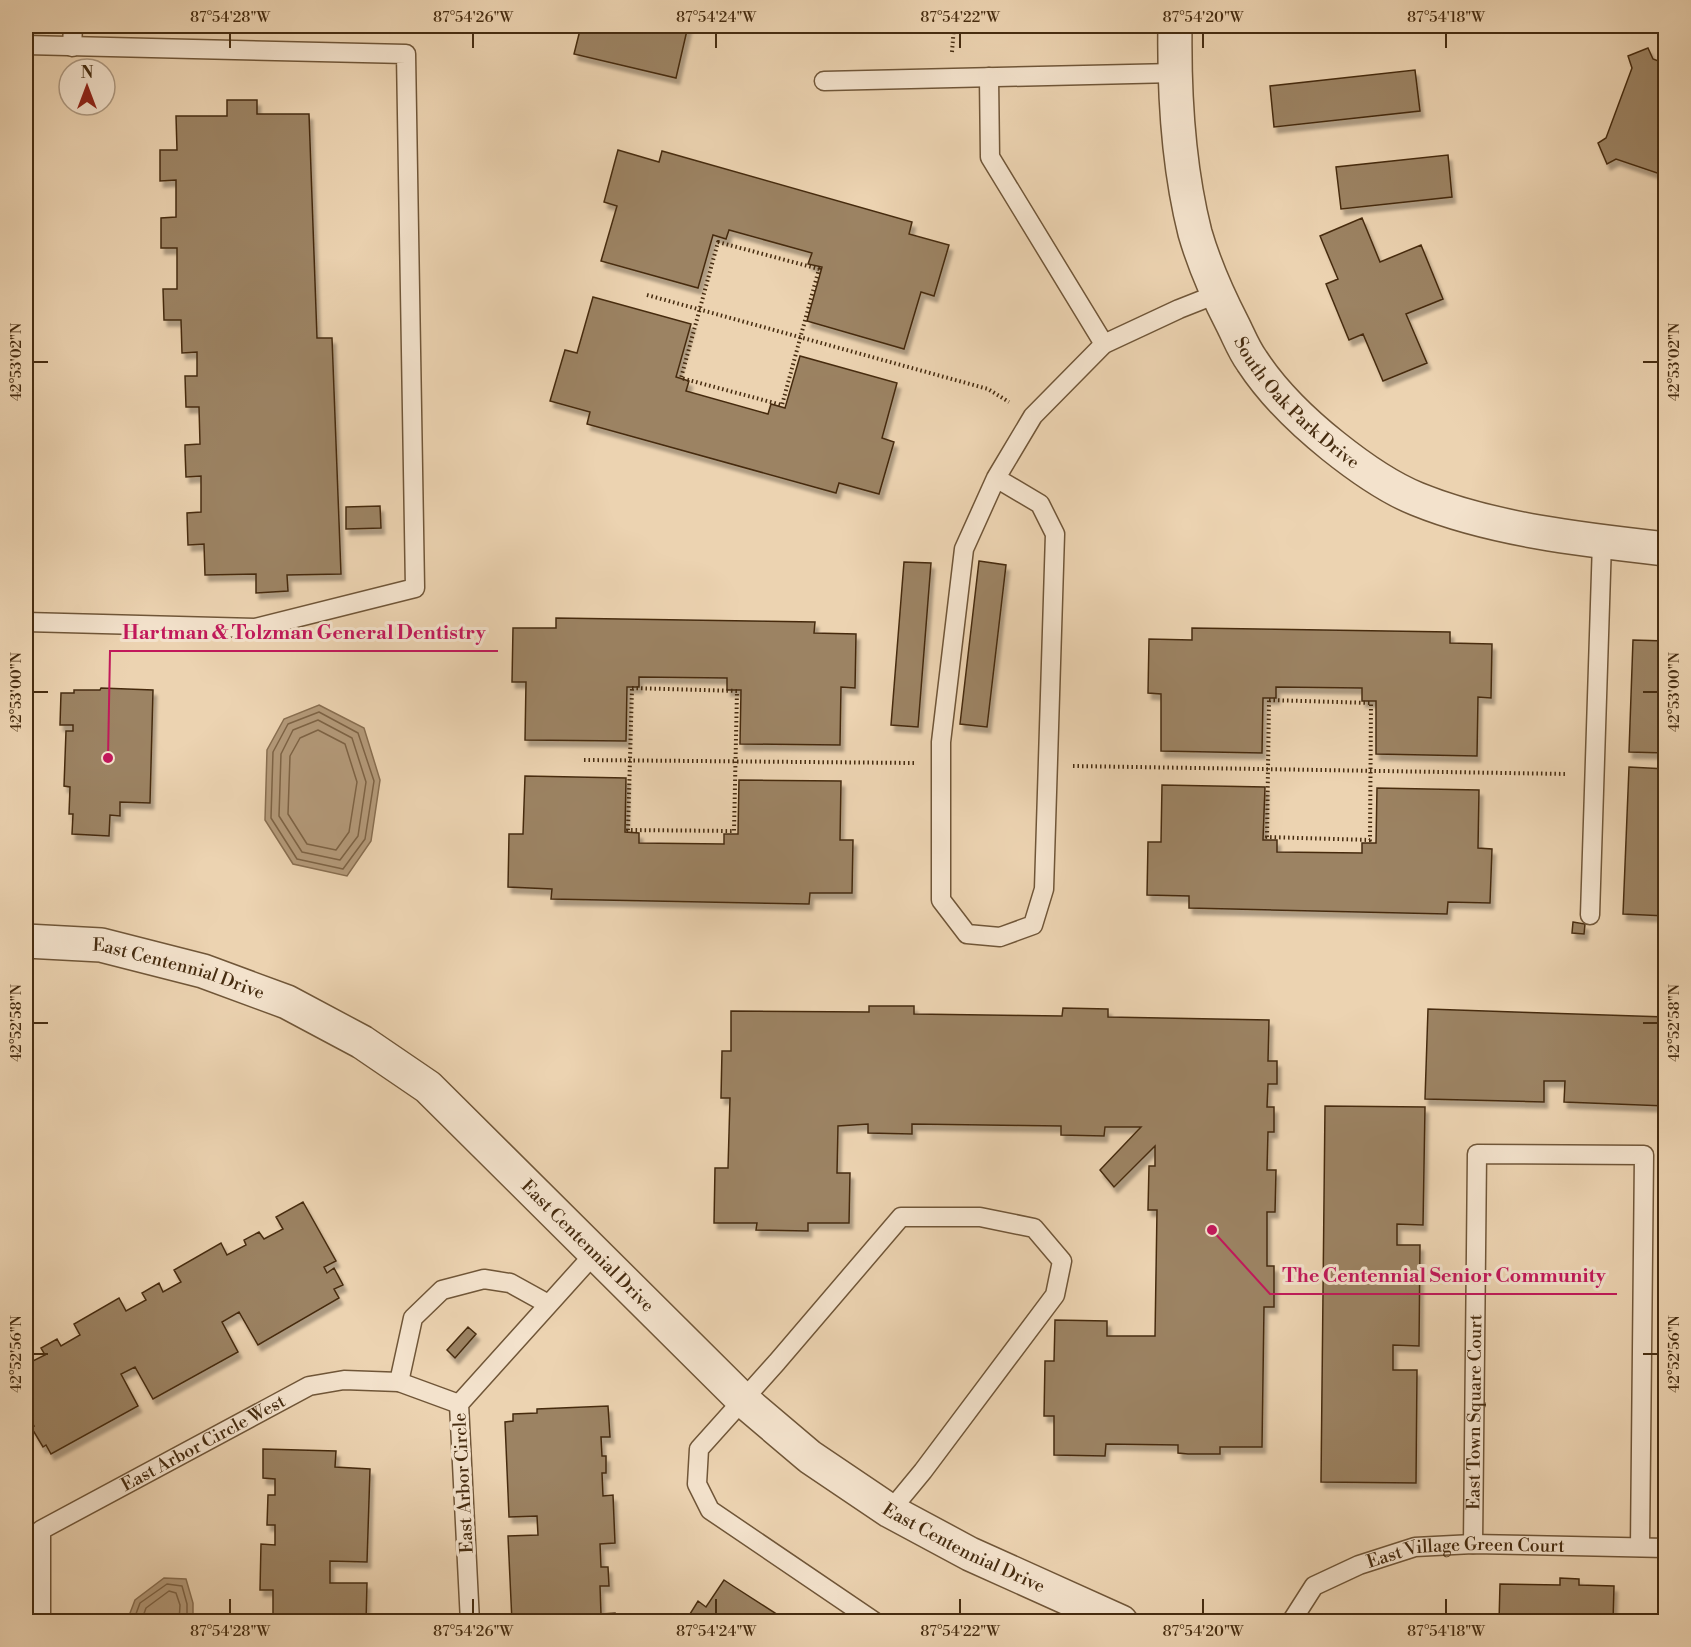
<svg xmlns="http://www.w3.org/2000/svg" width="1691" height="1647" viewBox="0 0 1691 1647" font-family="'Libre Bodoni',serif">
	<style>
		.water { fill: #b49a7a; stroke: #886e50; stroke-width: 1.5 }
		.lines { fill: none; stroke-linecap: round; stroke-linejoin: round }
		.shore { stroke: #7d6345; stroke-width: 1.5 }
		.building { fill: #9c8364; stroke: #462c10; stroke-width: 1.5; filter: url(#shadow) }
		.lane-casing { stroke: #705638; stroke-width: 21 }
		.street-casing { stroke: #705638; stroke-width: 36 }
		.path { stroke: #462c10; stroke-width: 4; stroke-dasharray: 1.5 3; stroke-linecap: butt }
		.lane { stroke: #f3e2cc; stroke-width: 18 }
		.street { stroke: #f3e2cc; stroke-width: 33 }
		.ticks { fill: none; stroke: #462c10; stroke-width: 2 }
		.labels { text-anchor: middle; stroke-width: 6; stroke-linejoin: round; paint-order: stroke }
		.street-label { font-size: 18px; fill: #462c10; stroke: #f3e2cc }
		.leader { fill: none; stroke: #c2185b; stroke-width: 2 }
		.callout-dot { fill: #c2185b; stroke: #f3e2cc; stroke-width: 2 }
		.callout-label { font-size: 20px; text-anchor: middle; font-weight: bold; fill: #c2185b; stroke: #f3e2cc; stroke-width: 6; stroke-linejoin: round; paint-order: stroke }
		.neatline { fill: none; stroke: #462c10; stroke-width: 2 }
		.ticks-label { font-size: 15px; text-anchor: middle; fill: #462c10 }
	</style>
	<defs>
		<filter id="shadow"><feDropShadow dx="3.5" dy="6" stdDeviation="1.5" flood-color="#0004"/></filter>
	</defs>
	<rect width="100%" height="100%" fill="#ecd3b1"/>
	<filter id="stains"><feTurbulence type="fractalNoise" baseFrequency=".00333" numOctaves="4"/><feColorMatrix values="0 0 0 0 .2 0 0 0 0 .09 0 0 0 0 .02 0 0 0 .5 -.17"/></filter>
	<radialGradient id="worn" r=".72"><stop offset=".6" stop-color="#630" stop-opacity="0"/><stop offset="1" stop-color="#630" stop-opacity=".3"/></radialGradient>
	<path class="water" d="M319,705L364,728L380,780L371,841L347,876L293,864L265,820L267,750L284,719Z
		M164,1578L186,1579L193,1603V1621H127L135,1600Z"/>
	<g class="lines">
		<path class="shore" d="M319,712L358,733L374,781L365,839L343,869L297,859L271,818L273,752L288,724Z
			M318,720L352,738L366,782L358,836L340,860L302,852L279,816L281,754L293,730Z
			M318,730L345,744L357,782L349,832L336,850L307,844L288,814L290,756L300,738Z
			M133,1622L140,1603L167,1584L182,1586L187,1604V1622
			M141,1622L146,1608L169,1591L176,1593L180,1605L179,1622"/>
	</g>
	<path class="building" d="M581,26H688L676,78L574,54Z
		M1648,48L1653,59L1666,64V176L1616,159L1607,164L1598,143L1606,138L1632,68L1628,56Z
		M1415,70L1420,111L1274,127L1270,86Z
		M227,100H257V114H309L317,338H332L341,574L287,575L288,591L256,593V574L205,575L204,544L188,545L187,513L201,512V476L186,477L185,450V445L200,444L199,407H186L185,376H197V352L182,353L181,320H164L163,289H177V248H161V218L176,217V180L160,181V150H177L176,116H227Z
		M618,150L659,162L662,151L912,222L909,234L949,245L934,296L921,292L904,349L807,321L822,267L808,264L812,253L729,230L726,239L713,235L698,288L601,261L617,206L604,202Z
		M1448,155L1452,197L1341,209L1336,167Z
		M1362,218L1380,262L1421,245L1443,299L1406,314L1427,363L1383,381L1363,334L1349,340L1326,284L1338,279L1320,236Z
		M593,297L691,324L676,377L689,381L686,391L768,414L771,404L785,408L800,356L897,383L882,438L894,442L879,494L839,483L836,493L587,424L590,412L550,401L565,350L577,353Z
		M380,506L381,528L346,529V507Z
		M979,561L1006,565L987,727L960,724Z
		M904,562L931,563L918,727L891,725Z
		M556,618L815,622L814,633L856,634L855,688L841,687L840,745L740,744L741,690H727V678L639,677V687H627L626,741L525,740L526,682H512L513,628H556Z
		M1192,628L1450,632V643L1492,644L1491,698L1478,697L1477,756L1376,754V701H1362V688L1276,687V698H1263L1262,753L1161,751V694L1148,693L1149,639L1192,640Z
		M1633,640L1666,641V753L1629,752Z
		M101,688L153,690L150,803L120,802V816L110,815L109,836L72,834L73,814H69L70,787L64,786L66,731H73V725H60L61,693H74V690H100Z
		M1629,767L1666,769V916L1623,914Z
		M525,776L626,778L625,832L639,833V843L724,844V834H738L739,780L841,781L840,840H853L852,893H810L809,904L551,899L552,889L508,887L509,834H523Z
		M1162,785L1265,787L1263,840H1277V852L1362,853V843H1376L1377,788L1479,790L1478,848L1492,849L1490,903L1448,902L1447,914L1189,908V896L1147,895L1148,842H1161Z
		M1573,922L1585,924L1584,934L1572,933Z
		M869,1006H914V1014L1062,1016L1063,1008L1108,1009V1017L1269,1020L1268,1061H1277V1084H1268L1267,1107H1274V1132H1268L1267,1170H1276L1275,1212H1267V1266H1274V1307H1264L1262,1447H1220V1454H1188L1178,1453V1445L1106,1444L1105,1456L1054,1455V1416H1044L1045,1361H1054L1055,1320L1107,1321V1336H1155L1157,1210H1148L1149,1166H1155V1146L1114,1187L1100,1170L1141,1127H1105L1104,1136L1061,1135V1126L912,1124V1134L868,1133V1124L838,1126L837,1173H850L849,1223H808V1231L756,1230L757,1223H714L715,1168H728L730,1098H721L722,1051H731V1011L869,1012Z
		M1428,1009L1666,1017V1106L1564,1102L1565,1081H1544V1102L1425,1099Z
		M1325,1106L1425,1107L1423,1225L1397,1224V1245H1420L1419,1346L1393,1345V1370H1417L1416,1483L1321,1482Z
		M303,1202L336,1261L324,1267L327,1273L334,1268L343,1285L334,1289L339,1298L258,1345L239,1312L222,1322L238,1352L153,1399L135,1367L121,1374L138,1406L51,1454L46,1445L43,1447L31,1427L34,1426L26,1410V1361L27,1364L45,1355L41,1348L57,1339L61,1346L80,1335L74,1324L119,1298L126,1311L146,1300L142,1293L159,1283L163,1292L181,1282L174,1270L221,1243L227,1255L246,1245L244,1240L259,1232L264,1239L283,1229L276,1217Z
		M468,1327L476,1334L455,1358L447,1350Z
		M608,1406L610,1437H601L602,1456H606V1473H602L603,1496L613,1495L615,1543L600,1544L601,1567H608L609,1586H600L601,1614L615,1613V1622H512L508,1536L538,1535L537,1516L509,1517L505,1422L513,1421V1414L537,1413V1409Z
		M263,1449L336,1451L335,1467L370,1469L367,1562L330,1561V1583H367L366,1622H264V1617H273V1590H260L261,1544L275,1545V1525H267L268,1495H275V1479L263,1478Z
		M1560,1578L1579,1579V1585L1614,1586L1613,1622H1499L1500,1584L1560,1585Z
		M724,1580L733,1586L789,1622H685L698,1601L706,1607Z"/>
	<g class="lines">
		<defs>
			<g id="lane">
				<path d="M26,45L406,54L415,588L255,628L26,622"/>
				<path d="M72,47L73,26"/>
				<path d="M989,77L990,157L1104,344"/>
				<path d="M824,81L1175,73"/>
				<path d="M996,478L1040,504L1055,534L1044,889L1033,925L1000,937L967,934L941,900V742L964,549L996,478L1033,416L1104,344L1179,309L1217,294"/>
				<path d="M1590,915L1602,542"/>
				<path d="M399,1382L413,1318L442,1290L484,1279L510,1283L548,1304"/>
				<path id="s1" d="M1473,1544L1477,1154L1644,1155L1640,1547"/>
				<path id="s2" d="M41,1622V1530L309,1386L344,1380L399,1382L459,1404"/>
				<path d="M470,1622L459,1404L595,1253"/>
				<path d="M875,1622L710,1510L697,1484L699,1449L777,1362L901,1217H980L1034,1228L1062,1261L1055,1295L923,1471L890,1511"/>
				<path id="s3" d="M1291,1622L1314,1586L1359,1565L1415,1547L1473,1544L1666,1548"/>
			</g>
			<g id="street">
				<path id="s4" d="M1175,26C1174,94 1178,166 1195,233C1204,264 1218,296 1233,325C1239,337 1244,350 1252,361C1273,393 1303,422 1333,446C1358,466 1387,487 1417,499C1493,530 1585,540 1666,549"/>
				<path id="s5" d="M26,941L101,945L203,971L287,1002L362,1042L428,1087L744,1401L810,1457L890,1511L970,1554L1121,1622"/>
			</g>
		</defs>
		<use href="#lane" class="lane-casing"/>
		<use href="#street" class="street-casing"/>
		<path class="path" d="M952,52L954,26
			M718,242L819,269L782,405L681,378Z
			M647,295L988,389L1009,402
			M632,688L737,691L734,831L628,830Z
			M1269,700L1371,703L1370,840L1267,837Z
			M584,760L914,763
			M1073,766L1567,774"/>
		<use href="#lane" class="lane"/>
		<use href="#street" class="street"/>
	</g>
	<path class="ticks" d="M230,33V48M473,33V48M716,33V48M960,33V48M1203,33V48M1446,33V48M33,362H48M1643,362H1658M33,692H48M1643,692H1658M33,1023H48M1643,1023H1658M33,1354H48M1643,1354H1658M230,1599V1614M473,1599V1614M716,1599V1614M960,1599V1614M1203,1599V1614M1446,1599V1614"/>
	<g class="labels">
		<g class="street-label">
			<text dy="6" stroke="none"><textPath href="#s4" startOffset="410">South Oak Park Drive</textPath></text>
			<text dy="6" stroke="none"><textPath href="#s5" startOffset="156">East Centennial Drive</textPath></text>
			<text dy="6" stroke="none"><textPath href="#s5" startOffset="660">East Centennial Drive</textPath></text>
			<text dy="6" stroke="none"><textPath href="#s1" startOffset="132">East Town Square Court</textPath></text>
			<text dy="6" stroke="none"><textPath href="#s2" startOffset="276">East Arbor Circle West</textPath></text>
			<text transform="translate(463 1483) rotate(-93)" y="6">East Arbor Circle</text>
			<text dy="6" stroke="none"><textPath href="#s5" startOffset="1146">East Centennial Drive</textPath></text>
			<text dy="6" stroke="none"><textPath href="#s3" startOffset="201">East Village Green Court</textPath></text>
		</g>
	</g>
	<path class="leader" d="M108 758L110 651H498M1212 1230L1270 1294H1617"/>
	<g class="callout-dot">
		<circle cx="108" cy="758" r="6"/>
		<circle cx="1212" cy="1230" r="6"/>
	</g>
	<g class="callout-label">
		<text x="304" y="639">Hartman &amp; Tolzman General Dentistry</text>
		<text x="1444" y="1282">The Centennial Senior Community</text>
	</g>
	<rect width="1691" height="1647" fill="none" stroke="#ecd3b1" stroke-width="66"/>
	<g transform="translate(87 87)"><circle r="28" fill="#f3e2cc" stroke="#ae9981" stroke-width="1.5"/>
	<path d="M0-4.5L10 22L0 15L-10 22Z" fill="#8f2418"/>
	<text y="-9" font-size="16" font-weight="bold" text-anchor="middle" fill="#462c10">N</text>
	</g>
	<rect x="33" y="33" width="1625" height="1581" class="neatline"/>
	<g class="ticks-label">
		<text x="230" y="22">87°54'28"W</text>
		<text x="473" y="22">87°54'26"W</text>
		<text x="716" y="22">87°54'24"W</text>
		<text x="960" y="22">87°54'22"W</text>
		<text x="1203" y="22">87°54'20"W</text>
		<text x="1446" y="22">87°54'18"W</text>
		<text transform="translate(16 362) rotate(-90)" y="5">42°53'02"N</text>
		<text transform="translate(1674 362) rotate(-90)" y="5">42°53'02"N</text>
		<text transform="translate(16 692) rotate(-90)" y="5">42°53'00"N</text>
		<text transform="translate(1674 692) rotate(-90)" y="5">42°53'00"N</text>
		<text transform="translate(16 1023) rotate(-90)" y="5">42°52'58"N</text>
		<text transform="translate(1674 1023) rotate(-90)" y="5">42°52'58"N</text>
		<text transform="translate(16 1354) rotate(-90)" y="5">42°52'56"N</text>
		<text transform="translate(1674 1354) rotate(-90)" y="5">42°52'56"N</text>
		<text x="230" y="1636">87°54'28"W</text>
		<text x="473" y="1636">87°54'26"W</text>
		<text x="716" y="1636">87°54'24"W</text>
		<text x="960" y="1636">87°54'22"W</text>
		<text x="1203" y="1636">87°54'20"W</text>
		<text x="1446" y="1636">87°54'18"W</text>
	</g>
	<rect width="100%" height="100%" filter="url(#stains)"/>
	<rect width="100%" height="100%" fill="url(#worn)"/>
</svg>
